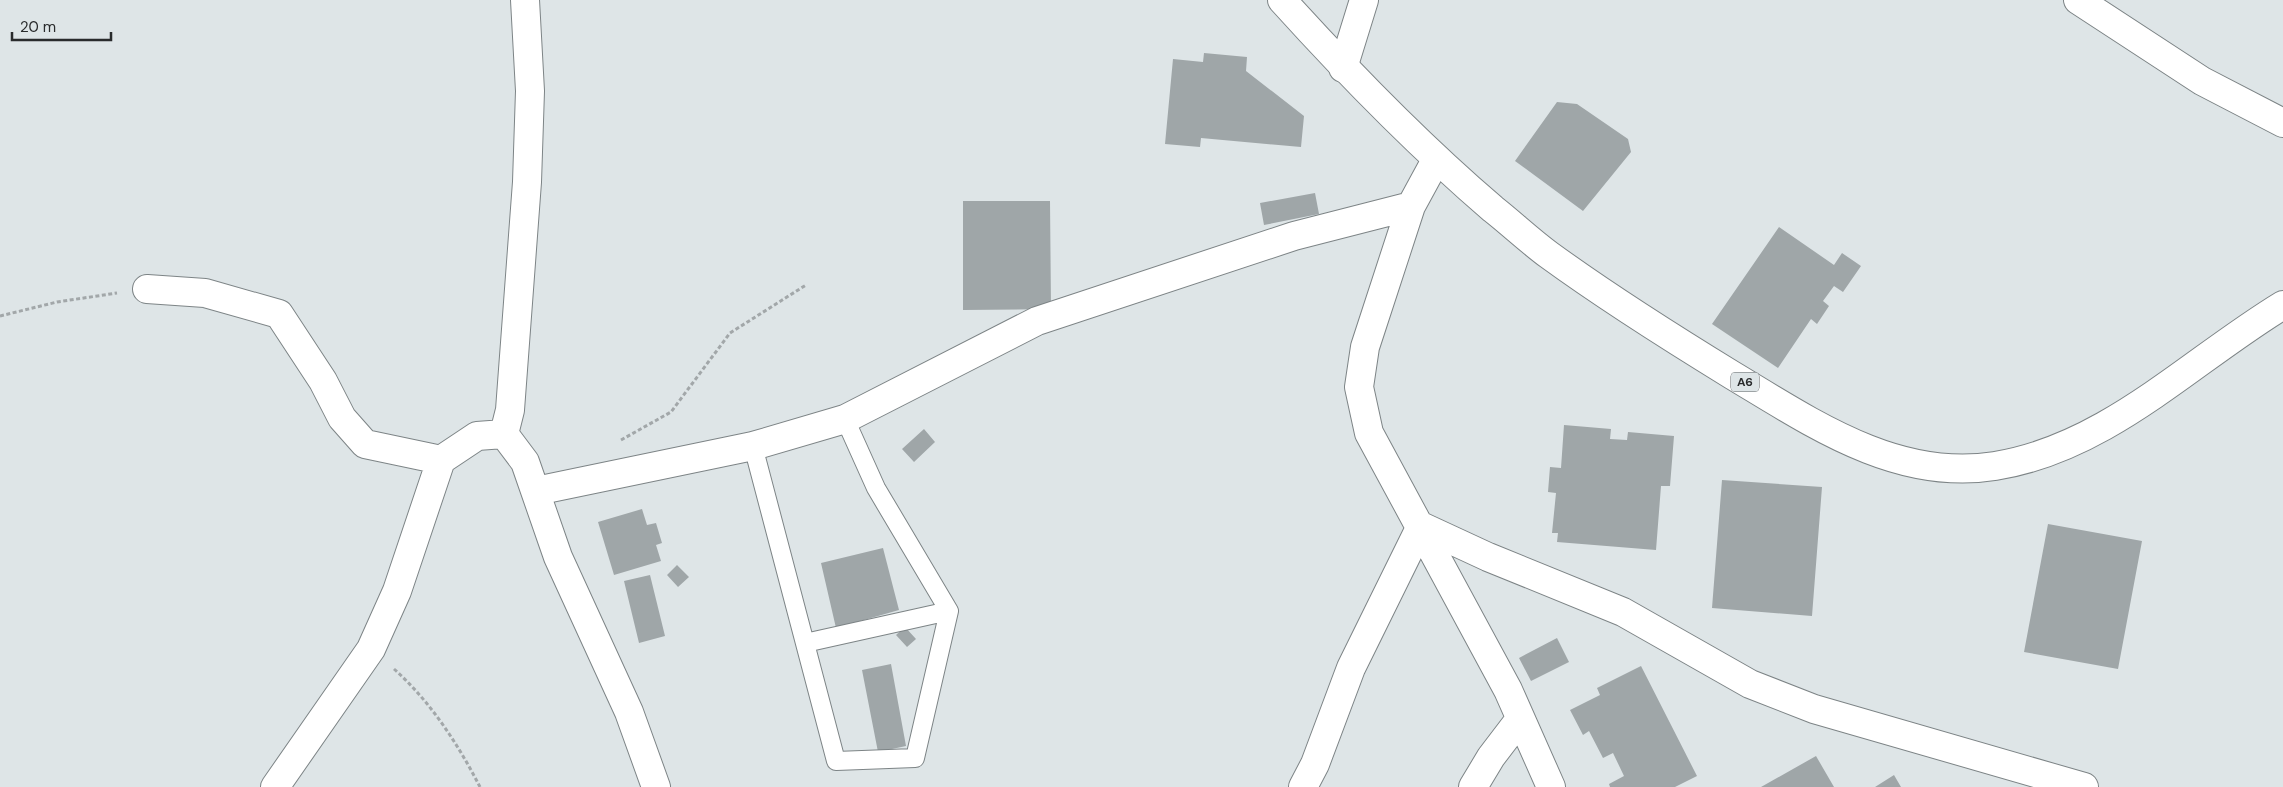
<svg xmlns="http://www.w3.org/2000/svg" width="2283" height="787" viewBox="0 0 2283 787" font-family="'DM Sans',sans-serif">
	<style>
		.building { fill: #9fa6a8 }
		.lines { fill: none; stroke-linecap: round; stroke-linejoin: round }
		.service-casing { stroke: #7d8486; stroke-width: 20 }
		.minor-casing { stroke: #7d8486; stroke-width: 30 }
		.trunk-casing { stroke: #7d8486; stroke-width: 30 }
		.path { stroke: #a2a7a9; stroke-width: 3; stroke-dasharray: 4 2.5; stroke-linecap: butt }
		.service { stroke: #fff; stroke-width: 18 }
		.minor { stroke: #fff; stroke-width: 28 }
		.trunk { stroke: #fff; stroke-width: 28 }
		.labels { text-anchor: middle; stroke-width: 4; stroke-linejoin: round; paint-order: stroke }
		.shield { fill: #dee5e7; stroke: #5f6364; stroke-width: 1 }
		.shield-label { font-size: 12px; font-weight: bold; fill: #292b2c }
	</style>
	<rect width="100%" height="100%" fill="#dee5e7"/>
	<path class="building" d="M1204,53L1247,57L1246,71L1304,116L1301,147L1201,138L1200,147L1165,144L1173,59L1203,62Z
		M1557,102L1577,104L1628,139L1631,152L1583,211L1515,161Z
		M1315,193L1319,214L1264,225L1260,203Z
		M963,201H1050L1051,309L963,310Z
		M1779,227L1834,265L1842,253L1861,266L1843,292L1834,286L1823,301L1829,306L1817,324L1811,319L1778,368L1712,324Z
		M1564,425L1611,429L1610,439L1627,440L1628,432L1674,436L1670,486H1661L1656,550L1557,542L1558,533H1552L1556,493L1548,492L1550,467L1561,468Z
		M924,429L935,442L914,462L902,449Z
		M1722,480L1822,487L1812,616L1712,608Z
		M642,509L647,525L656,523L662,543L656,545L661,561L614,575L598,522Z
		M2048,524L2142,541L2118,669L2024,652Z
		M883,548L899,610L836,628L821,563Z
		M677,565L689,577L678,587L667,575Z
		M650,575L665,636L639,643L624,581Z
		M905,627L916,639L907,647L896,635Z
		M1557,638L1569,662L1531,681L1519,658Z
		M891,664L906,746L878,752L862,670Z
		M1641,666L1697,776L1675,787H1610L1609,784L1624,776L1613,753L1603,758L1589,731L1583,735L1570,710L1600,695L1597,688Z
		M1816,756L1834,787H1761L1793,769Z
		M1894,775L1901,787H1875Z"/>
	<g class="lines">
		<defs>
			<path id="service" d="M753,446L836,761L915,758L949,611L876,488L845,419
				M805,643L949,611"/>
			<path id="minor" d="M525,0L530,91L527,182L510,410L504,434L525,462L558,557L629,712L656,787
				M2078,0L2202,81L2283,123
				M1343,68L1364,0
				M1436,160L1411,206L1365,347L1359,387L1369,433L1508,690L1551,787
				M147,289L205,293L279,314L323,381L342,418L365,444L441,460
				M536,491L753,446L845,419L1037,321L1294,236L1411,206
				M275,787L371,649L397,591L441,460L477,436L504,434
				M1303,787L1315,764L1351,668L1421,526L1488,557L1623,612L1750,684L1814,709L2084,787
				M1473,787L1491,757L1520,719"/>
			<path id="trunk" d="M1282,0C1349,74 1417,144 1493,209C1512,224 1530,241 1549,255C1608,298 1670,337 1732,375C1812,423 1897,482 1995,466C2107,448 2189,362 2283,305"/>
		</defs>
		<use href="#service" class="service-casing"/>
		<use href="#minor" class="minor-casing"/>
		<use href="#trunk" class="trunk-casing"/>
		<path class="path" d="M0,316L57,302L117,293
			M621,440L671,412L730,333L806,285
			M394,669C430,701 458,744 480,787"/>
		<use href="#service" class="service"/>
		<use href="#minor" class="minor"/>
		<use href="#trunk" class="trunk"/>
	</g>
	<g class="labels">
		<rect class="shield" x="1731" y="372.5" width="28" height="19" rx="4"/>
		<g class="shield-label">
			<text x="1745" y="386">A6</text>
		</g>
	</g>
	<path d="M12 32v8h99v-8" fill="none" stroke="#292b2c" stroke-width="2.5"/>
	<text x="20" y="32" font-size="15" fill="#292b2c" stroke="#dee5e7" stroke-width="4" paint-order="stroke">20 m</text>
</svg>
